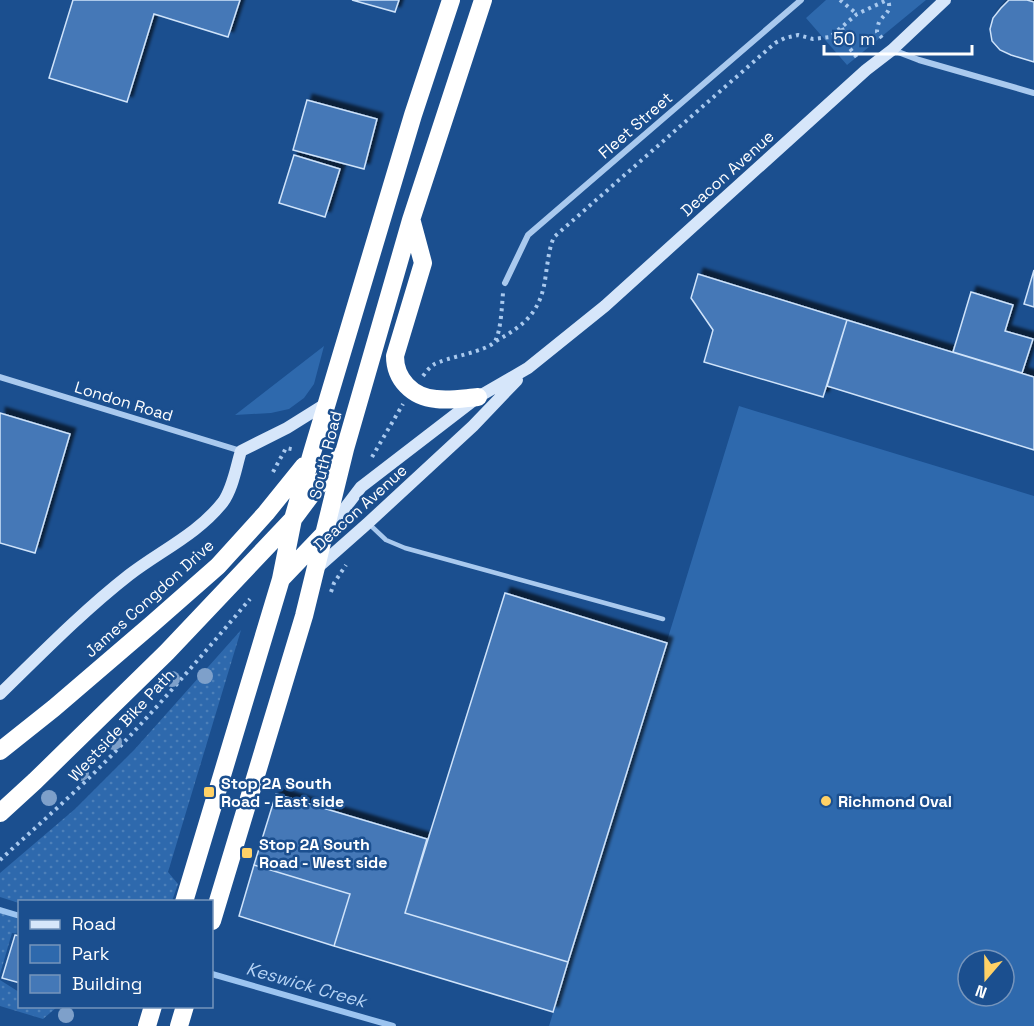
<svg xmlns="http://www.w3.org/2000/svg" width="1034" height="1026" viewBox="0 0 1034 1026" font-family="'Space Grotesk',sans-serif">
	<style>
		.grass { fill: url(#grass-dots) }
		.park { fill: #2e69ad; fill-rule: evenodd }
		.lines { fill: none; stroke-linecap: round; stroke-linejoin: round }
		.stream { stroke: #9cc4f0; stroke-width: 6 }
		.building { fill: #4478b7; stroke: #cfe3fa; stroke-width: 1.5; filter: url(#shadow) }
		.path { stroke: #a9c9ee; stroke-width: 4; stroke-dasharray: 3 4.5; stroke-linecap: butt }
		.lane { stroke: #a9c9ee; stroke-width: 4.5 }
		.street { stroke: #a9c9ee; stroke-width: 6 }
		.secondary { stroke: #d6e6fa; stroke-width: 12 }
		.highway { stroke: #fff; stroke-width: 18 }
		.tree { fill: #7ea0ca }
		.poi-dot { fill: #ffd166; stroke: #1b4f8f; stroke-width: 2 }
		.labels { text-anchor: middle; stroke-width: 5; stroke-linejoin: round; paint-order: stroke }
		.street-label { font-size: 16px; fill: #fff; stroke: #1b4f8f }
		.poi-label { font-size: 16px; font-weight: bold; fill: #fff; stroke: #1b4f8f; text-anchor: start }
		.water-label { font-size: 18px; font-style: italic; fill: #b5d3f5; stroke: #1b4f8f }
	</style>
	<defs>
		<pattern id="grass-dots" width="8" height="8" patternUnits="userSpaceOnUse" patternTransform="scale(1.5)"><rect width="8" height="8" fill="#2e69ad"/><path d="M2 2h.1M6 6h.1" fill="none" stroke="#4d80b9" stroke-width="1.8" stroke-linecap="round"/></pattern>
		<filter id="shadow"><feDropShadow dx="5.5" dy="-5.5" stdDeviation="1.5" flood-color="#0009"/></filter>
	</defs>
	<rect width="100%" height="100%" fill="#1b4f8f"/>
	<path class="grass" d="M241,630L168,872L178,884L172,901L20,902L19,903L0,897V873L75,809L135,749Z
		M0,912L20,917L19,934L12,933L0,974Z
		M0,980L19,992L20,1006L57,1007L43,1019L0,1006Z"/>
	<path class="park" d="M826,0H926L847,65L806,18Z
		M324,346L314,384L304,398L289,409L271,413L235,415Z
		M739,406L1034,496V1026H549ZM968,960H1004V996H968Z"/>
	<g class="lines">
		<path class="stream" d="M0,910L20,916
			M212,974L393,1026"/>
	</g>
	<path class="building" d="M73,0H240L228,37L154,14L127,102L49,78Z
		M352,0H399L395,12Z
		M1009,0H1027L1034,2V62L1011,55L1000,50L992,41L990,29L993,18L1001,8Z
		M307,100L377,119L364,169L293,150Z
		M294,155L340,169L325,217L279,203Z
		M1034,270V307L1024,304Z
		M698,274L847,320L823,397L704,362L713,330L691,298Z
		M971,292L1013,305L1005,331L1033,339L1022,373L953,352Z
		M847,320L1034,377V450L827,386Z
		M0,413L70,434L35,553L0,543Z
		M505,593L667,643L568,962L405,913Z
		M276,794L427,839L405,913L568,962L553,1012L334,946L350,894L254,865Z
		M254,865L350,894L334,946L239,916Z
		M15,935L20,936V983L2,978Z"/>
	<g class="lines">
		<path class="path" d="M840,0L857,14
			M842,28L848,46L858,59
			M882,38L877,32C877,29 878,25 879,22C885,13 892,12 888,0
			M496,341C527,324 542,310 546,273C548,261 549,248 554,237L775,43L785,38L798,35L813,39L830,37L857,14L887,0
			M423,376C426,372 429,368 433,365C445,357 488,352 495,341C501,332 502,304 503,293
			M372,457L403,404
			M273,472L286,448L296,450
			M187,566L204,551
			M331,592L334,583L346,565
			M0,860C37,826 75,793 110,757C159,706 205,652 250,599"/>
		<path class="lane" d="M368,523L386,540L405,548L663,619"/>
		<path class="street" d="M893,50L919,60L1034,93
			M505,283L528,235L801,0
			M0,377L241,451"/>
		<path class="secondary" d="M329,529L361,487L478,397L528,368L605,306L866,70L892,50L945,0
			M316,569L368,523L473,426L517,380
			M0,694C42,653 83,611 129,575C160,551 198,534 223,502C233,488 236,467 241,451L287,428L327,403"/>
		<path class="highway" d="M412,222L423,263L395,356C395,379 412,397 436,399C450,401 465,398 478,397
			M281,579L325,533
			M0,751L54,708L152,624L218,566L266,513L304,466
			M0,813L35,781L167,652L293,519L341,455
			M184,902L281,579L293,519L312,453L413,115L451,0
			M212,921L304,616L345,449L411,220L483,0
			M147,1026L153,1006
			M179,1026L185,1006"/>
	</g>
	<g class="tree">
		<circle cx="205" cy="676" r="8"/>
		<circle cx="172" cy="679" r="8"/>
		<circle cx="114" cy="742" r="8"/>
		<circle cx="81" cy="773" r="8"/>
		<circle cx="49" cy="798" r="8"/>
		<circle cx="66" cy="1015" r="8"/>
	</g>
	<g class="poi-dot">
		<rect x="203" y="786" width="12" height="12" rx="3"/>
		<circle cx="826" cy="801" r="6"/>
		<rect x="241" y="847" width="12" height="12" rx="3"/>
	</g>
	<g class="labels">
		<g class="street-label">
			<text transform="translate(635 125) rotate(-41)" y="6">Fleet Street</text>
			<text transform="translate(727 173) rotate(-42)" y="6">Deacon Avenue</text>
			<text transform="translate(124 401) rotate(17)" y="6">London Road</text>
			<text transform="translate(325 455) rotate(-76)" y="6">South Road</text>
			<text transform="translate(360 507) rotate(-42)" y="6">Deacon Avenue</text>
			<text transform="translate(149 598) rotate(-42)" y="6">James Congdon Drive</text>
			<text transform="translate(121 725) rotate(-47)" y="6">Westside Bike Path</text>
		</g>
		<g class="poi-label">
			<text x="221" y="789">Stop 2A South<tspan x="221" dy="18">Road - East side</tspan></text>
			<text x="838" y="807">Richmond Oval</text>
			<text x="259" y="850">Stop 2A South<tspan x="259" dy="18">Road - West side</tspan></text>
		</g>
		<g class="water-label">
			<text transform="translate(306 985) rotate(16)" y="6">Keswick Creek</text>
		</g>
	</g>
	<rect x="18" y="900" width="195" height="108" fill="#1b4f8f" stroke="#7695bc" stroke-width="1.5"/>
	<rect x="30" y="920" width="30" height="9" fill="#d6e6fa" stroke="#7695bc" stroke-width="1.5"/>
	<text x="72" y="930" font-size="18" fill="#ffffff">Road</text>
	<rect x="30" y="945" width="30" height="18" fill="#2e69ad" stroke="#7695bc" stroke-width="1.5"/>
	<text x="72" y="960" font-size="18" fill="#ffffff">Park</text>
	<rect x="30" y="975" width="30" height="18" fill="#4478b7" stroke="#7695bc" stroke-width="1.5"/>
	<text x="72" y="990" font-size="18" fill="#ffffff">Building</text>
	<g transform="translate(986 978) rotate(200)"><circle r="28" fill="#1b4f8f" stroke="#7695bc" stroke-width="1.5"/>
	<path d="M0-4.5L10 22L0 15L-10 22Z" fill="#ffd166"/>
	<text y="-9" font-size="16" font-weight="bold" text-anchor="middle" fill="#ffffff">N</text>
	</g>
	<path d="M824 45v9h148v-9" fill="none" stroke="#ffffff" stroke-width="3"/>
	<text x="833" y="45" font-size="18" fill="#ffffff" stroke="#1b4f8f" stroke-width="4.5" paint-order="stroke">50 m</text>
</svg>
